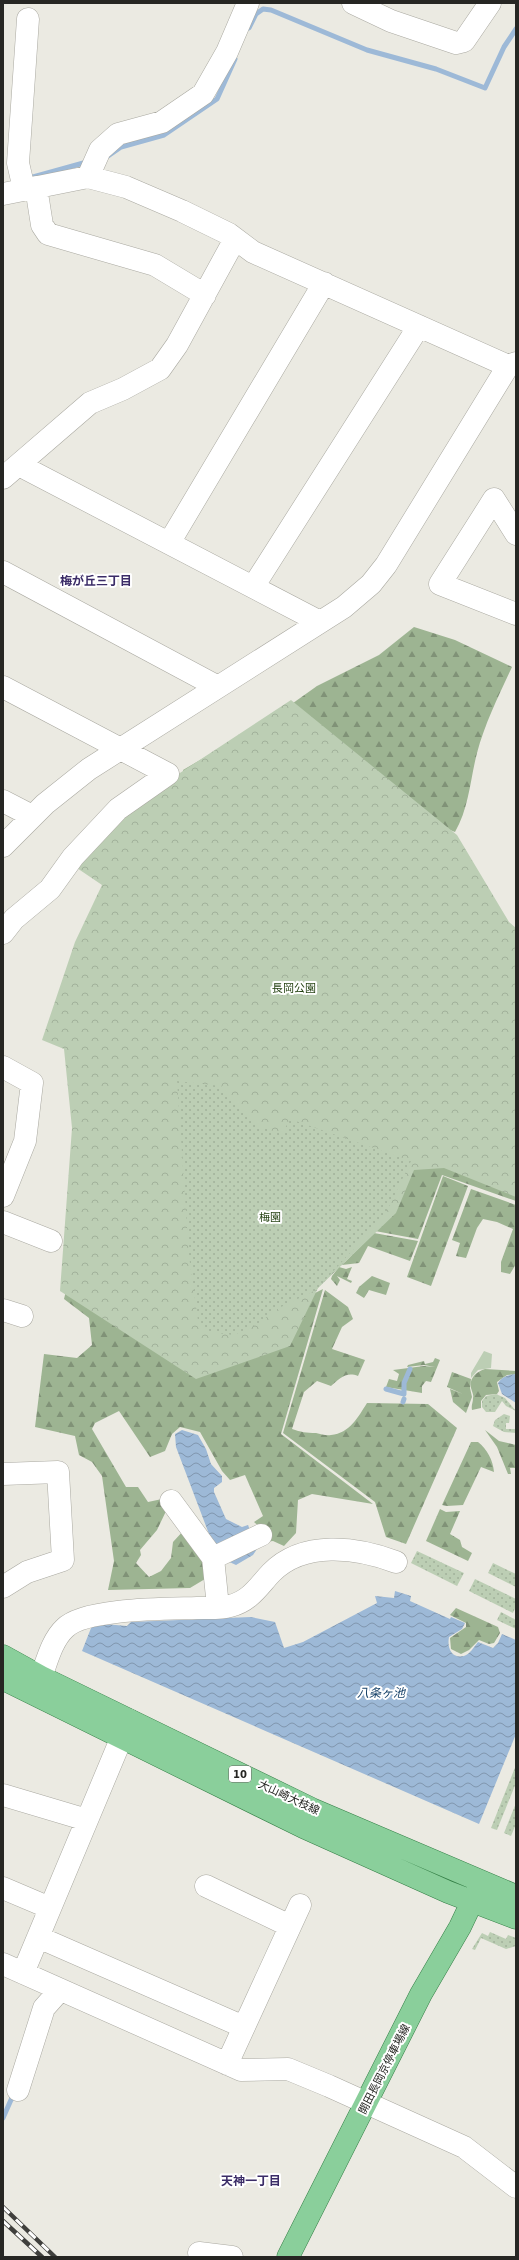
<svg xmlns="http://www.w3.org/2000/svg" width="519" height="2260" viewBox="0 0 519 2260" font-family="'DejaVu Sans','Noto Sans JP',sans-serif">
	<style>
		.grass { fill: #bcceb4 }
		.forest { fill: url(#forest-firs) }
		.park { fill: url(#park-crowns) }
		.garden { fill: url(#garden-dots) }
		.water { fill: url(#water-waves) }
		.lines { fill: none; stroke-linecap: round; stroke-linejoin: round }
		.stream { stroke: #9db9d7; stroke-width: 5 }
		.minor-casing { stroke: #aaa9a1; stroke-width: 23 }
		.major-casing { stroke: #347f46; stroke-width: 23 }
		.minor { stroke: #fff; stroke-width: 22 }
		.major { stroke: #8acf9b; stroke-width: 22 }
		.rail-casing { stroke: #40403d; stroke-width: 4.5 }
		.rail { stroke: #fff; stroke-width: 3; stroke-dasharray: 9; stroke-linecap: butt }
		.labels { text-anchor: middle; stroke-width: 4; stroke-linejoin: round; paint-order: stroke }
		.shield { fill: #fff; stroke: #676765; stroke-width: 1 }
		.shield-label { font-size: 10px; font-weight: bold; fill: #262623 }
		.park-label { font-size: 11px; fill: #1f3d0c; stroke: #fff }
		.street-label { font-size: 11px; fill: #262623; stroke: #fff }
		.neighbourhood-label { font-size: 12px; font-weight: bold; fill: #3b2c67; stroke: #fff }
		.water-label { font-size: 12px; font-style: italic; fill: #164168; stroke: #fff }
	</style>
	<defs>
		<pattern id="forest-firs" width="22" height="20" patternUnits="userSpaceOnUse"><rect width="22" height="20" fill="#9db492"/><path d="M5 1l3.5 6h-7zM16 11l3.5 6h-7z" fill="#809277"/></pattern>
		<pattern id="park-crowns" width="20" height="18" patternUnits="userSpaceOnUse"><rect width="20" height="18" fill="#bcceb4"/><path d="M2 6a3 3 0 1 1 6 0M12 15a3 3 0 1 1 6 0" fill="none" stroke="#a1b19a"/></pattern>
		<pattern id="garden-dots" width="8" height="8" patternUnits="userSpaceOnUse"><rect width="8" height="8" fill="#bcceb4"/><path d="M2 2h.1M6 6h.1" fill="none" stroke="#a1b19a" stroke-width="1.8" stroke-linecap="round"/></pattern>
		<pattern id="water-waves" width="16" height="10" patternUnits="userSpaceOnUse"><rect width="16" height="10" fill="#9db9d7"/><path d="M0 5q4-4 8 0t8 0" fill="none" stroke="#8096ae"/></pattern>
	</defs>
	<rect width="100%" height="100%" fill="#ebeae2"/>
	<path class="grass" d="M484,1351L492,1354L491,1368L478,1370L471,1378V1373Z"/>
	<path class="forest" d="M414,627L455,640L512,667C499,695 485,723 477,753C470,780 469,808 455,832L445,828L185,778L183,770L272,718L317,686L379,655Z
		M73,951L281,1310L323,1289L281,1434L373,1504L312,1494L298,1500L296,1533L284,1546L273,1541L265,1542L264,1531L254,1522L263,1516L245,1475L230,1480L222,1471L200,1432L180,1427L172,1434L165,1451L150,1457L119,1411L95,1423L92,1429L126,1487H138L148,1502L162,1499L168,1507L157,1530L140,1550L141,1555L136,1563L149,1577L161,1571L171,1558L173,1542L184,1530L202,1557L205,1579L190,1588L108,1590L114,1561L102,1476L92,1462L79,1455L75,1436L35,1427L44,1354L77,1358L92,1345L89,1318L64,1299L75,1254Z
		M516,1110V1201L442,1175L418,1239L375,1231L412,1164Z
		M443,1176L468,1186L431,1286L407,1277Z
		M471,1189L516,1205V1264L510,1274L501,1272V1262L513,1229L497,1222L483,1219L477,1228L466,1258L456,1256L460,1243L452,1240Z
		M374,1233L418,1241L410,1261L368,1246L359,1263L342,1265Z
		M339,1267L346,1269L352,1267L347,1279L352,1281L351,1283L337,1276L340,1280L337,1286L331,1279L332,1276Z
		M372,1276L390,1283L386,1295L369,1290L364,1298L356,1293L359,1287Z
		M325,1290L348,1307L353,1319L342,1327L332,1349L365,1360L358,1376C346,1371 339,1379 331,1386L317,1381L304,1392L292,1429C301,1432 306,1433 316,1433C321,1434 326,1436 331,1435C350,1433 358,1417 367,1403L428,1404L457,1428L406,1544L386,1537L375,1502L283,1433Z
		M435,1358L440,1360L431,1382L426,1381L422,1386V1393L386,1387L389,1379L397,1381L399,1374L393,1370L424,1366L435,1367L424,1365L407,1367L408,1365L424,1361L425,1364L433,1362Z
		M485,1369L516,1371V1374L507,1375L497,1382L499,1391L497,1394L486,1395L481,1401V1408L472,1410C471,1405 473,1403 473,1398C474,1395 472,1392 471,1388C469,1378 476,1372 485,1369Z
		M452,1372L471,1379L470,1388L472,1397L466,1413L453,1402L450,1389L463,1394L447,1387Z
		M485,1430L499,1441L516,1445V1468H510L511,1474H508L497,1447Z
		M471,1442H478C487,1449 493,1460 494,1472L481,1467L463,1505L447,1506L442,1505Z
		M440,1509L446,1512L460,1511L450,1534L460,1540L462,1547L472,1553L468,1561L426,1541Z
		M456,1608L498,1627L500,1633L494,1643L489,1644L479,1640L469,1650L461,1654L451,1649L450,1638L466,1627V1623L450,1615Z"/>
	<path class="park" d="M291,700L457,835L509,922L516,928V1197L444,1168L414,1170L396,1213L318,1288L290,1346L196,1379L60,1291L72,1128L64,1049L42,1040L75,942L102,885L74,866L154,790Z"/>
	<path class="garden" d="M177,1081L221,1086L255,1125L282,1134L290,1119L411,1161L385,1215L316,1290L281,1307L257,1324L234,1335L208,1332L198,1321L189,1256Z
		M496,1394L505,1398L516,1411L506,1406L502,1401L495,1412H486L482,1407V1401L486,1396Z
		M504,1414L510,1416L509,1423H506V1429H516V1433L504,1432L493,1426L495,1420Z
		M417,1551L464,1573L457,1586L411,1563Z
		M493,1563L516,1574V1587L488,1573Z
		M475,1579L516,1599V1606L513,1613L469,1591Z
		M501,1612L516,1620V1629L497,1620Z
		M516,1765V1783L497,1830L491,1828Z
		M516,1803V1824L511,1836L504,1833Z
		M490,1932L506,1939L508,1935L516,1938V1946L506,1949L481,1938L475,1950L472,1949L482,1933L488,1936Z"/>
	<path class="water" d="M516,1374V1403L502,1394L498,1383C503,1376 508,1375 516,1374Z
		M182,1430L198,1435L206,1449L211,1464L222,1476V1482L214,1488V1492L226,1519L242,1527L248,1525L257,1549L253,1555L236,1565L225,1560L209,1534L176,1447L175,1434Z
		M395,1591L411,1596L410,1601L450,1619L451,1617L465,1623L462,1629L449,1637C447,1647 451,1659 464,1656C470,1654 474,1647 478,1642L493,1648L498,1643L502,1634L516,1640V1734L479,1824L82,1651L93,1623L127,1626L131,1622L251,1617L275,1622L284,1648L303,1642L377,1603L375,1596L394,1598Z"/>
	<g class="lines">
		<path class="stream" d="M249,28L256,14L263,9L271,10L367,50L436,69L485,88L504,47L516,29
			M108,156L121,147L164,135L217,99L235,59
			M33,177L87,162
			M386,1389L404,1394V1383L410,1369
			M403,1402L404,1399
			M3,2118L14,2093"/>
		<defs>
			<path id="minor" d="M353,3L391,21L456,43L464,41L490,3
				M88,177L100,150L118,134L162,122L203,94L227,52L248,3
				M36,187L42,225L48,234L155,265L205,295
				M24,189L18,163L28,19
				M3,194L88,177L126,187L182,211L229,234L253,252L508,366
				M19,465L320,622
				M3,478L90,403L123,389L160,369L177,345L235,239
				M516,534L494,499L440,584L516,614
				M169,543L324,283
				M3,572L218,687
				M253,587L419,326
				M3,687L168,774L118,809L73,857L50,889L14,919L3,933
				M3,801L32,816
				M3,846L45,804L89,769L344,607L371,584L386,565L508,366L516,363
				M3,1067L32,1083L25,1141L3,1196
				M3,1222L51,1241
				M3,1310L22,1316
				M3,1474L58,1472L63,1560L27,1572L3,1587
				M171,1501L213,1558L218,1607
				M213,1558L261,1535
				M41,1677C47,1661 52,1640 65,1628C85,1608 168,1609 197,1608C208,1608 220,1609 230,1606C250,1601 258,1587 271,1573C303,1540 357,1547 396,1562
				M3,1795L87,1820
				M206,1886L290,1926
				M3,1888L50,1908
				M38,1937L244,2027
				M3,1964L241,2070L288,2069L329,2086L464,2147L516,2187
				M23,1973L129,1720
				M227,2064L300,1905
				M18,2090L44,2008L60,1990
				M199,2253L232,2257"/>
			<path id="major" d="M3,1656L41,1677L312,1809L516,1896
				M3,1679L303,1827L448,1892L516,1918
				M288,2257L421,1994L460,1927L479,1887"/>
		</defs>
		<use href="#minor" class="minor-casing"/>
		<use href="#major" class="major-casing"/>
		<use href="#minor" class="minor"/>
		<use href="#major" class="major"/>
		<defs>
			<path id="rail" d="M3,2207L55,2257
				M3,2221L42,2257"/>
		</defs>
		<use href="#rail" class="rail-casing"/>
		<use href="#rail" class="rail"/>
	</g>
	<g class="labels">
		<rect class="shield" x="229" y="1766" width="22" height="16" rx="3"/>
		<g class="shield-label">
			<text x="240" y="1778">10</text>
		</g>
		<g class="park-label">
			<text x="294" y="992">長岡公園</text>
			<text x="270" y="1221">梅園</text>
		</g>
		<g class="street-label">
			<text transform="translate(289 1797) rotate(25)" y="4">大山崎大枝線</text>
			<text transform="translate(384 2069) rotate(-63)" y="4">開田長岡京停車場線</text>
		</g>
		<g class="neighbourhood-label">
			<text x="96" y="585">梅が丘三丁目</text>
			<text x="251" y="2185">天神一丁目</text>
		</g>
		<g class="water-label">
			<text x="381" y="1697">八条ヶ池</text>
		</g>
	</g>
	<rect width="519" height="2260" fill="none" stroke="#262623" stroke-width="8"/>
</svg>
